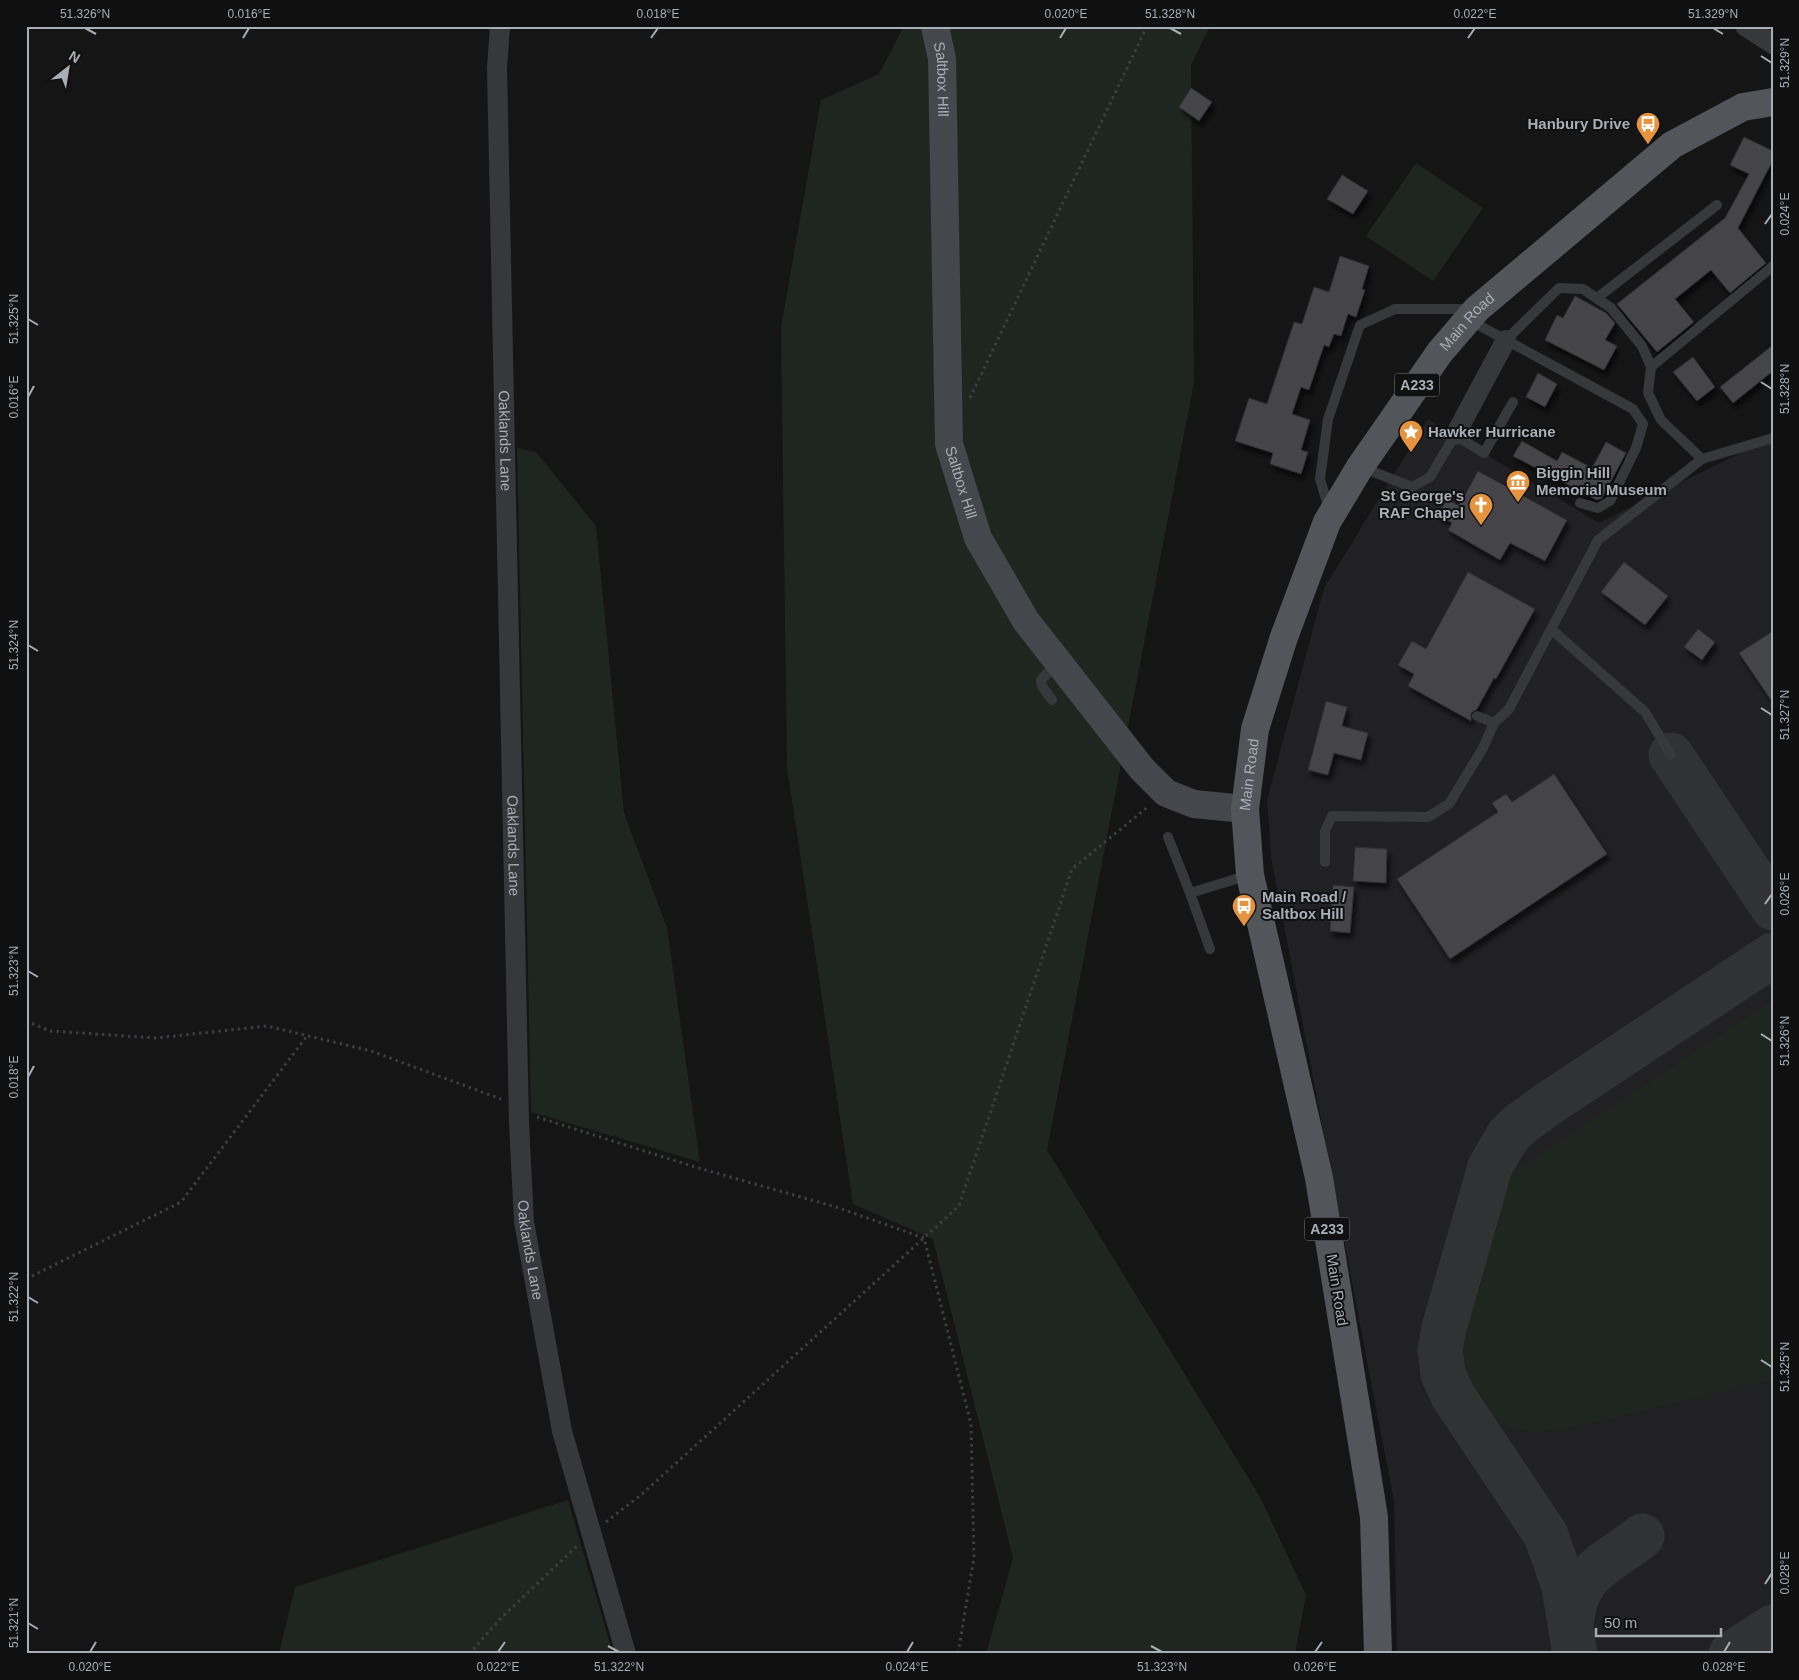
<svg xmlns="http://www.w3.org/2000/svg" width="1799" height="1680" viewBox="0 0 1799 1680" font-family="Helvetica,sans-serif">
	<style>
		.built { fill: #212123 }
		.green { fill: #1f261f }
		.lines { fill: none; stroke-linecap: round; stroke-linejoin: round }
		.taxiway { stroke: #303234; stroke-width: 45 }
		.building { fill: #444549; stroke: #2f2f32; filter: url(#shadow) }
		.path { stroke: #3c3f42; stroke-width: 3; stroke-dasharray: 2.5 4; stroke-linecap: butt }
		.lane { stroke: #36383b; stroke-width: 10 }
		.street { stroke: #36383b; stroke-width: 20 }
		.secondary { stroke: #44474b; stroke-width: 28 }
		.primary { stroke: #52555a; stroke-width: 28 }
		.ticks { fill: none; stroke: #a7aeb6; stroke-width: 2 }
		.labels { text-anchor: middle; stroke-width: 4; stroke-linejoin: round; paint-order: stroke }
		.shield { fill: #101011; stroke: #7a7f84; stroke-width: 1 }
		.shield-label { font-size: 14px; font-weight: bold; fill: #a7aeb6 }
		.street-label { font-size: 15px; fill: #a7aeb6; stroke: #101011 }
		.poi-label { font-size: 15px; font-weight: bold; fill: #a7aeb6; stroke: #101011; text-anchor: start }
		.neatline { fill: none; stroke: #a7aeb6; stroke-width: 2 }
		.ticks-label { font-size: 12px; text-anchor: middle; fill: #a7aeb6 }
	</style>
	<defs>
		<filter id="shadow"><feDropShadow dx="3" dy="5.5" stdDeviation="2.5" flood-color="#0009"/></filter>
	</defs>
	<rect width="100%" height="100%" fill="#151516"/>
	<path class="built" d="M1428,419L1599,523L1773,437V1654H1397L1394,1502L1271,857L1267,800L1324,588Z"/>
	<path class="green" d="M904,26H1210L1191,65L1194,382L1047,1150L1260,1497L1306,1595L1295,1654H986L1013,1558L933,1239L853,1204L787,767L781,327L821,100L879,74Z
		M1416,163L1483,208L1433,281L1366,236Z
		M517,448L536,452L596,526L624,813L667,928L700,1162L531,1112Z
		M1773,1000V1380L1582,1425L1537,1433L1510,1428L1489,1413L1473,1391L1461,1366L1460,1344L1468,1304L1510,1174Z
		M568,1500L613,1654H279L295,1587Z"/>
	<g class="lines">
		<path class="taxiway" d="M1671,755L1773,908
			M1571,1629C1573,1572 1604,1567 1642,1536
			M1575,1654L1564,1587L1546,1535L1453,1396L1443,1374L1440,1350L1444,1328L1490,1167L1508,1136L1519,1125L1548,1104L1773,955
			M1731,1654L1773,1627"/>
	</g>
	<path class="building" d="M1191,88L1212,102L1199,121L1179,107Z
		M1744,137L1773,151V160L1738,228L1766,263L1730,293L1711,270L1675,299L1694,322L1657,352L1617,304L1725,218L1749,174L1730,165Z
		M1342,175L1368,191L1353,214L1327,199Z
		M1340,256L1369,266L1362,289L1365,290L1356,317L1348,314L1341,336L1334,334L1329,347L1324,345L1309,390L1301,387L1292,414L1310,420L1301,450L1308,452L1301,474L1270,464L1273,453L1235,441L1249,398L1267,404L1294,322L1302,324L1314,287L1329,292Z
		M1575,296L1606,313L1615,323L1605,340L1617,346L1604,370L1545,340L1557,315L1563,318Z
		M1773,345V371L1733,403L1720,387Z
		M1693,357L1715,387L1697,401L1673,372Z
		M1538,373L1557,384L1545,407L1526,397Z
		M1522,441L1557,461L1562,452L1592,468L1606,442L1626,453L1602,498L1597,500L1513,456Z
		M1478,471L1567,520L1545,561L1510,543L1500,560L1448,530L1452,523L1438,515L1447,499L1459,506Z
		M1624,562L1668,596L1645,625L1601,592Z
		M1468,572L1535,609L1496,679L1494,678L1477,709L1471,713V721L1408,686L1414,674L1398,665L1412,641L1426,649Z
		M1698,629L1715,642L1702,660L1684,647Z
		M1773,631V703L1739,653Z
		M1326,701L1347,707L1342,726L1368,733L1361,760L1334,753L1328,775L1308,770Z
		M1554,774L1607,854L1450,959L1397,879L1498,812L1492,803L1506,794L1512,802Z
		M1355,847L1387,849L1386,883L1353,881Z
		M1333,885L1354,887L1350,933L1330,931Z"/>
	<g class="lines">
		<path class="path" d="M970,398L1147,26
			M26,1021L50,1031L156,1038L267,1026L371,1051L501,1099
			M537,1117L695,1167L836,1207L924,1238L971,1424L974,1557L958,1654
			M26,1279L181,1202L307,1036
			M606,1522L641,1495L959,1206L1072,869L1149,806
			M469,1654L502,1617L578,1545"/>
		<path class="lane" d="M1597,298L1717,205
			M1469,320L1633,409L1643,424L1636,448L1610,501L1598,508L1580,503
			M1506,340L1559,288L1583,289L1611,308L1642,346L1651,367L1648,393L1661,420L1702,459
			M1651,367L1773,266
			M1361,467L1412,487L1430,477L1455,435L1484,453L1513,402
			M1329,509L1320,479L1328,419L1360,325L1395,309H1471
			M1551,629L1645,712L1671,755
			M1052,700L1042,686L1041,680L1057,663
			M1477,716L1494,723L1509,709L1598,540L1702,459L1773,438
			M1168,837L1190,893
			M1325,862V831L1332,816L1428,817L1449,804L1483,748L1494,723
			M1210,949L1190,893L1249,875"/>
		<g class="street">
			<path id="s1" d="M500,26L497,68L519,1123L524,1222L562,1431L626,1654"/>
			<path d="M1745,26L1773,44"/>
			<path d="M1455,435L1506,340"/>
		</g>
		<path class="secondary" id="s2" d="M935,26L942,59L949,444L978,538L1026,621L1142,769L1166,793L1194,804L1245,809"/>
		<path class="primary" id="s3" d="M1378,1654L1374,1517L1319,1178L1250,875L1245,809L1255,729L1284,637L1327,522L1360,467L1440,352L1477,309L1672,145L1743,107L1773,102"/>
	</g>
	<path class="ticks" d="M85,28L96,34M1170,28L1181,34M1713,28L1723,34M243,38L249,28M651,38L658,28M1060,38L1066,28M1468,38L1475,28M1761,56L1772,63M1765,224L1772,214M28,319L38,325M1761,382L1772,389M28,397L34,386M28,645L38,651M1761,708L1772,715M1765,904L1772,894M28,971L38,977M1761,1034L1772,1041M28,1077L34,1066M28,1297L38,1303M1761,1360L1772,1367M1765,1584L1772,1573M28,1623L38,1629M608,1646L619,1652M1151,1646L1162,1652M90,1652L96,1642M498,1652L505,1642M907,1652L913,1642M1315,1652L1322,1642M1724,1652L1730,1642"/>
	<defs>
		<symbol id="bus-pin" viewBox="-11 -11 22 30"><path d="M0 17L-7.5 6A9.5 9.5 0 1 1 7.5 6Z" fill="#e5933e" stroke="#101011"/><path d="M-5-6H5V4H4V6H2V4H-2V6H-4V4H-5ZM-3.5-4V0h7V-4ZM-3.5 1.2v1.5H-2V1.2ZM2 1.2v1.5H3.5V1.2Z" fill="#fff"/></symbol>
		<symbol id="sight-pin" viewBox="-11 -11 22 30"><path d="M0 17L-7.5 6A9.5 9.5 0 1 1 7.5 6Z" fill="#e5933e" stroke="#101011"/><path d="M0-6L1.8-2.2L6-1.7L2.9 1.2L3.7 5.4L0 3.3L-3.7 5.4L-2.9 1.2L-6-1.7L-1.8-2.2Z" fill="#fff"/></symbol>
		<symbol id="museum-pin" viewBox="-11 -11 22 30"><path d="M0 17L-7.5 6A9.5 9.5 0 1 1 7.5 6Z" fill="#e5933e" stroke="#101011"/><path d="M0-6L6-3V-2H-6V-3ZM-5-1h2V3h-2ZM-1-1h2V3h-2ZM3-1h2V3H3ZM-6 4H6V6H-6Z" fill="#fff"/></symbol>
		<symbol id="church-pin" viewBox="-11 -11 22 30"><path d="M0 17L-7.5 6A9.5 9.5 0 1 1 7.5 6Z" fill="#e5933e" stroke="#101011"/><path d="M-1.2-6h2.4v3.5h3.3v2.4h-3.3V6h-2.4V-.1h-3.3v-2.4h3.3Z" fill="#fff"/></symbol>
	</defs>
	<g fill-rule="evenodd">
		<use href="#bus-pin" x="1634" y="110" width="28" height="38"/>
		<use href="#sight-pin" x="1397" y="418" width="28" height="38"/>
		<use href="#museum-pin" x="1504" y="468" width="28" height="38"/>
		<use href="#church-pin" x="1467" y="491" width="28" height="38"/>
		<use href="#bus-pin" x="1230" y="892" width="28" height="38"/>
	</g>
	<g class="labels">
		<g class="shield">
			<rect x="1394.5" y="373.5" width="45" height="23" rx="4"/>
			<rect x="1304.5" y="1217.5" width="45" height="23" rx="4"/>
		</g>
		<g class="shield-label">
			<text x="1417" y="390">A233</text>
			<text x="1327" y="1234">A233</text>
		</g>
		<g class="street-label">
			<text dy="5" stroke="none"><textPath href="#s2" startOffset="54">Saltbox Hill</textPath></text>
			<text dy="5" stroke="none"><textPath href="#s3" startOffset="1402">Main Road</textPath></text>
			<text dy="5" stroke="none"><textPath href="#s1" startOffset="415">Oaklands Lane</textPath></text>
			<text dy="5" stroke="none"><textPath href="#s2" startOffset="459">Saltbox Hill</textPath></text>
			<text dy="5" stroke="none"><textPath href="#s3" startOffset="892">Main Road</textPath></text>
			<text dy="5" stroke="none"><textPath href="#s1" startOffset="820">Oaklands Lane</textPath></text>
			<text dy="5" stroke="none"><textPath href="#s1" startOffset="1225">Oaklands Lane</textPath></text>
			<text transform="translate(1337 1290) rotate(81)" y="5">Main Road</text>
		</g>
		<g class="poi-label">
			<text x="1630" y="129" text-anchor="end">Hanbury Drive</text>
			<text x="1428" y="437">Hawker Hurricane</text>
			<text x="1536" y="478">Biggin Hill<tspan x="1536" dy="17">Memorial Museum</tspan></text>
			<text x="1464" y="501" text-anchor="end">St George's<tspan x="1464" dy="17">RAF Chapel</tspan></text>
			<text x="1262" y="902">Main Road /<tspan x="1262" dy="17">Saltbox Hill</tspan></text>
		</g>
	</g>
	<rect width="1799" height="1680" fill="none" stroke="#101011" stroke-width="55"/>
	<g transform="translate(68 68) rotate(31)" stroke="#101011" stroke-width="4" paint-order="stroke">
	<path d="M0-4L9 19L0 12L-9 19Z" fill="#a7aeb6"/>
	<text y="-8" font-size="14" font-weight="bold" text-anchor="middle" fill="#a7aeb6">N</text>
	</g>
	<path d="M1596 1628v8h125v-8" fill="none" stroke="#a7aeb6" stroke-width="2.5"/>
	<text x="1604" y="1628" font-size="15" fill="#a7aeb6" stroke="#101011" stroke-width="4" paint-order="stroke">50 m</text>
	<rect x="28" y="28" width="1744" height="1624" class="neatline"/>
	<g class="ticks-label">
		<text x="85" y="18">51.326°N</text>
		<text x="249" y="18">0.016°E</text>
		<text x="658" y="18">0.018°E</text>
		<text x="1066" y="18">0.020°E</text>
		<text x="1170" y="18">51.328°N</text>
		<text x="1475" y="18">0.022°E</text>
		<text x="1713" y="18">51.329°N</text>
		<text transform="translate(1785 63) rotate(-90)" y="4">51.329°N</text>
		<text transform="translate(1785 214) rotate(-90)" y="4">0.024°E</text>
		<text transform="translate(14 319) rotate(-90)" y="4">51.325°N</text>
		<text transform="translate(1785 389) rotate(-90)" y="4">51.328°N</text>
		<text transform="translate(14 397) rotate(-90)" y="4">0.016°E</text>
		<text transform="translate(14 645) rotate(-90)" y="4">51.324°N</text>
		<text transform="translate(1785 715) rotate(-90)" y="4">51.327°N</text>
		<text transform="translate(1785 894) rotate(-90)" y="4">0.026°E</text>
		<text transform="translate(14 971) rotate(-90)" y="4">51.323°N</text>
		<text transform="translate(1785 1041) rotate(-90)" y="4">51.326°N</text>
		<text transform="translate(14 1077) rotate(-90)" y="4">0.018°E</text>
		<text transform="translate(14 1297) rotate(-90)" y="4">51.322°N</text>
		<text transform="translate(1785 1367) rotate(-90)" y="4">51.325°N</text>
		<text transform="translate(1785 1573) rotate(-90)" y="4">0.028°E</text>
		<text transform="translate(14 1623) rotate(-90)" y="4">51.321°N</text>
		<text x="90" y="1671">0.020°E</text>
		<text x="498" y="1671">0.022°E</text>
		<text x="619" y="1671">51.322°N</text>
		<text x="907" y="1671">0.024°E</text>
		<text x="1162" y="1671">51.323°N</text>
		<text x="1315" y="1671">0.026°E</text>
		<text x="1724" y="1671">0.028°E</text>
	</g>
</svg>
